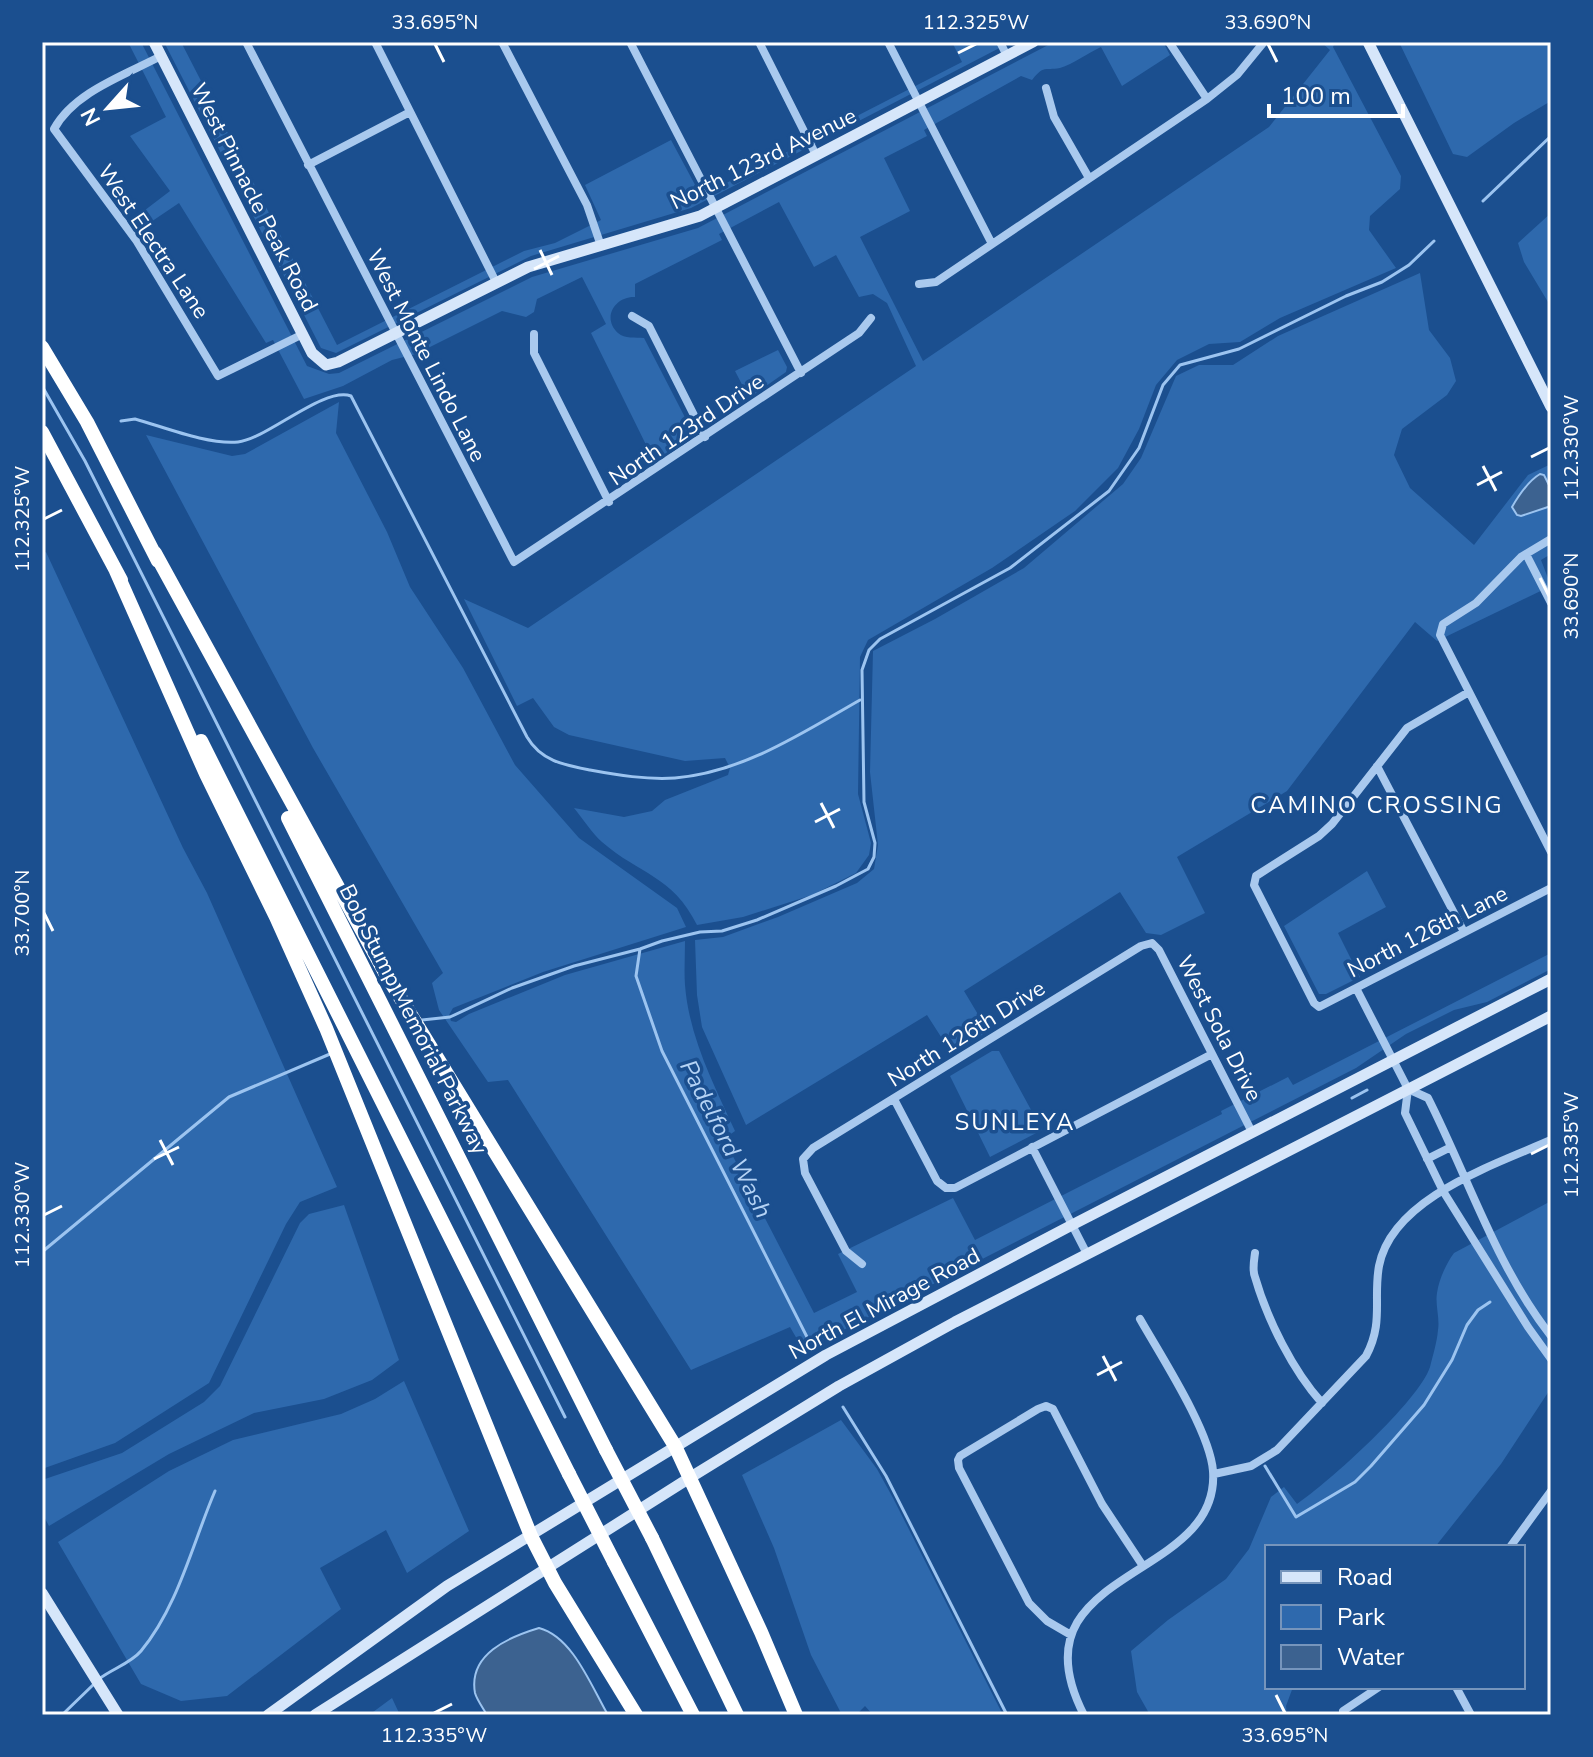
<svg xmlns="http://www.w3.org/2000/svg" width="1593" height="1757" viewBox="0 0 1593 1757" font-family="'Nunito Sans',sans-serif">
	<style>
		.green { fill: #2e69ad }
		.water { fill: #3c6290; stroke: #9cc4f0; stroke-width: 2 }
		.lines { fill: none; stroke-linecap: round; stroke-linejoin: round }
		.stream { stroke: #9cc4f0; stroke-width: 3 }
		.street { stroke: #a9c9ee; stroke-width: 8 }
		.secondary { stroke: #d6e6fa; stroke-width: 11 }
		.highway { stroke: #fff; stroke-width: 14 }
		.highway-bridge { stroke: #fff; stroke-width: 14 }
		.ticks { fill: none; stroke: #fff; stroke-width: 3 }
		.labels { text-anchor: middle; stroke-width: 7; stroke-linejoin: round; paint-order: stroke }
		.street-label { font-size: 22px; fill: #fff; stroke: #1b4f8f }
		.neighbourhood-label { font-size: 24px; letter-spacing: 2px; fill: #fff; stroke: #1b4f8f }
		.water-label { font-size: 24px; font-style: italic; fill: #b5d3f5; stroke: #1b4f8f }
		.neatline { fill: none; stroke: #fff; stroke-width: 3 }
		.ticks-label { font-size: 20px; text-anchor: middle; fill: #fff }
	</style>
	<rect width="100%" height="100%" fill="#1b4f8f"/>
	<path class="green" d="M128,42H141L307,366L329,374L339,373L532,277L698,228L1054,42H1163L1170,55L1122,86L1101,47C1088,53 1073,64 1060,68C1045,71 1044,64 1032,80L1021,76L924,130L927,136L884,158L910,211L860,237L923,361L1269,127L1330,50L1321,42H1335L1333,47L1401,176L1400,189L1370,216L1369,230L1396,268L1280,318L1240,342L1209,344L1177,360L1156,385L1139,429L1118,468L1075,511L992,568L868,640L860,657L858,794L871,843L869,855L856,873L812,895L743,917L697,925C672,875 640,875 602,842C592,833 583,819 574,808L624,817L652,811L665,800L728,775L730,768L725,758L685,761L569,735L554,727L533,698L517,706L464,599L528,628L916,366L887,303L873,294L859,297L836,255L814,267L779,202L719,234L722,240L635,284V297C616,296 601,317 618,333C625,339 635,337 644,338L692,431L690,437L654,461L591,333L606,324L582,277L537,299L534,312L526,317L502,311L416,354L392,360L343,386L304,399L273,340L266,343L179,203L139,230L132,220L170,191L130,136L166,117Z
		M164,42H181L337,345L524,251L555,243L601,220L585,185L671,140L701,196L962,62L952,42H1011L691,208L531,256L336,353L321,348Z
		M1399,42H1551V101L1514,123L1467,157L1453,154Z
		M1551,213V307L1524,262L1518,243Z
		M1420,273L1429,330L1450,358L1456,381L1447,395L1402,429L1394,455L1410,488L1474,545L1528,475L1551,464V554L1541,560L1551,586L1437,641L1415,622L1287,791L1177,857L1205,913L1161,935L1146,933L1120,892L964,991L988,1031L952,1054L927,1015L746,1125L702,1027L697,995L695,940L723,937L778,917L857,883L874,869L878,845L870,772L873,651L935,619L1024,568L1123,484L1141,458L1176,376L1199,365H1233L1278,336Z
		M778,350L787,367L786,372L749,398L735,371Z
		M339,402L336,433L387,532L410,587L463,668L515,765L579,838L677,908L686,927L543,972L453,1008L449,1015L451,1021L456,1022L469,1014L565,975L685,941C685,956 684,971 685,985C689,1037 714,1085 735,1131L724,1139L814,1313L857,1292L838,1254L953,1198L975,1240L1222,1114L1221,1111L1288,1077L1293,1085L1551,953V969L1487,1002L1454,1010L1406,1034L1356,1068L818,1343L815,1339L802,1342L797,1339L790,1327L691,1370L508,1080L488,1082L439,1010L432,983L443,973L313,748L146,435L232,456L245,454Z
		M46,552L183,848L207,893L337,1187L300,1202L286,1224L209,1383L115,1443L42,1469V554Z
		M1367,871L1386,907L1338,933L1360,977L1326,994H1319L1284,926Z
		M992,1051H999L1042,1130L990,1157L950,1076Z
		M1551,1201V1388L1501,1464L1435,1547H1267V1687H1293L1286,1706L1287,1715H1150L1137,1692L1131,1651L1168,1620L1226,1579L1249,1549L1271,1497L1284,1487L1297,1504C1328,1483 1419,1401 1430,1367C1433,1355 1437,1342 1438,1330C1440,1318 1435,1305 1437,1293C1439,1279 1446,1264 1454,1253Z
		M344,1205L399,1360L372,1380L324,1399L254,1413L169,1454L49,1526L42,1513V1480L122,1453L204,1402L220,1386L300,1223L309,1214Z
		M404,1381L469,1531L407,1573L386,1530L320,1568L341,1609L227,1696L181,1701L141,1684L58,1542L169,1471L233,1440L341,1414L375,1399Z
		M841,1420L877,1469L893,1498L1003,1715H873L865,1706L856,1715H842L811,1655L774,1548L742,1475Z
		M392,1698L400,1715H369Z"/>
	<path class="water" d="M1540,474L1544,475L1551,489V506L1521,516L1517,515L1512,507C1519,495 1528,481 1540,474Z
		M539,1628C573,1637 591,1686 608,1715H487C483,1708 477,1700 475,1693C468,1654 509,1637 539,1628Z"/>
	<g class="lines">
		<path class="stream" d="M1483,201L1551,136
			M42,386L85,461L565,1417
			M121,421L135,419C164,427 208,445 238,442C267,439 324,386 351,396L527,737C541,761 564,765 590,770C617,775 647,780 675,778C744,772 802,733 860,700
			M640,949L636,976L662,1051L807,1337
			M422,1020L450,1017L512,988L574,966L640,949L662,941L700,932L722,931L757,920L836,886L868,869L874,857L875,843L864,802L862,670L869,650L880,639L1010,568L1109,491L1139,448L1163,385L1180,365L1239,349L1346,296L1382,282L1409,265L1434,241
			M1352,1098L1367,1090
			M42,1252L229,1097L330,1054
			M843,1407L886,1476L1007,1715
			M1265,1466L1296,1517L1355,1482L1371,1466L1424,1405L1452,1360L1467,1325L1478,1310L1490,1302
			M99,1679C112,1669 131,1663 141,1651C178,1607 193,1542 215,1491
			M62,1715L94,1684"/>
		<path class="street" d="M246,42L514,562L859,333L871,318
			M375,42L496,282
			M502,42L587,205L601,246
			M630,42L801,373
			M759,42L816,155
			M888,42L992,244
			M1000,42L1007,56
			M1169,42L1207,99
			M161,56C125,75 74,92 54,129L136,240L218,376L303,334
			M1046,88L1054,117L1089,178
			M308,165L410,112
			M919,284L936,282L1207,99L1237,75L1264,42
			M632,316L649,326L705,437
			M534,334V353L609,502
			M1551,539L1521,557L1476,603L1443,624L1440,635L1551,852
			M1526,554L1551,603
			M1469,692L1407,728L1332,824L1319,836L1256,876L1254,885L1314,1003L1319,1007L1551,888
			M1377,766L1464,932
			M1356,988L1408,1089L1405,1113L1443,1191L1528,1327L1551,1359
			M1408,1089L1428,1098C1468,1177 1496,1266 1551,1336
			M894,1099L937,1181L946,1188H955L1212,1054
			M1032,1147L1087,1254
			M1427,1159L1451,1147
			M1255,1253C1254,1261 1252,1270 1255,1277C1267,1319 1293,1371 1322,1403
			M862,1264L846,1251L805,1173L803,1159L813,1148L1141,946L1152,943L1159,950L1252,1132
			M1214,1474L1251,1466L1277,1450L1366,1356C1384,1323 1373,1299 1379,1266C1392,1198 1494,1165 1551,1140
			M1510,1547L1551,1491
			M1071,1635L1047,1621L1029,1603L959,1468L958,1460L960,1456L1038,1409L1046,1406L1053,1409L1102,1504L1143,1566
			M1456,1687L1471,1715
			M1084,1715C1008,1567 1221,1583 1213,1471C1210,1431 1161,1356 1140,1319
			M1345,1715L1343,1711L1379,1687"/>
		<path class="secondary" d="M154,42L312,353L326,365L338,362L528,267L700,216L1033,42
			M1368,42L1551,407
			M42,1593L118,1715
			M268,1715L447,1586L826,1355L1072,1225L1551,979
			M315,1715L691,1477L839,1386L955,1322L1551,1016"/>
		<path class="highway" d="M42,347L87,422L158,561
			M42,432L121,580
			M155,553L384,971L675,1446L761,1632L796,1715
			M116,571L206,774L276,917L326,1028L531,1536L555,1583L636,1715
			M201,741L569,1474
			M288,818L606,1450
			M652,1538L737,1715
			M614,1562L693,1715"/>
		<path class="highway-bridge" d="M606,1450L652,1538
			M569,1474L614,1562"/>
	</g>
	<path class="ticks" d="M435,44L444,62M1268,44L1277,62M958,53L976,44M540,250L552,275M534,269L559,256M1531,457L1549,448M1483,466L1496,491M1477,485L1502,472M44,519L62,510M1540,578L1549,596M821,803L834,828M815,822L840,809M44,913L53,931M160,1140L173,1165M1531,1154L1549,1145M154,1159L179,1147M44,1215L62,1206M1103,1356L1116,1381M1097,1375L1122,1362M1276,1695L1285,1713M434,1713L452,1704"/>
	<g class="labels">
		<g class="street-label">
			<text transform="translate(763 158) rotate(-26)" y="8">North 123rd Avenue</text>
			<text transform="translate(255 197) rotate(63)" y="8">West Pinnacle Peak Road</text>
			<text transform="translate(154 241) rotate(56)" y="8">West Electra Lane</text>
			<text transform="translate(427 355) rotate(63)" y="8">West Monte Lindo Lane</text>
			<text transform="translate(686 429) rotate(-34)" y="8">North 123rd Drive</text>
			<text transform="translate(1427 931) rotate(-27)" y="8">North 126th Lane</text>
			<text transform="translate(414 1019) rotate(63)" y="8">Bob Stump Memorial Parkway</text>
			<text transform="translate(1220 1028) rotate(63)" y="8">West Sola Drive</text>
			<text transform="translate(966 1033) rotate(-32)" y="8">North 126th Drive</text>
			<text transform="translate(884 1303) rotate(-28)" y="8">North El Mirage Road</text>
		</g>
		<g class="neighbourhood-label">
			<text x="1377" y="813">CAMINO CROSSING</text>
			<text x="1015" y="1130">SUNLEYA</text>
		</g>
		<g class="water-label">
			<text transform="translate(726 1139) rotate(63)" y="8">Padelford Wash</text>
		</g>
	</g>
	<rect width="1593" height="1757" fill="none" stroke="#1b4f8f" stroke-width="88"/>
	<rect x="1265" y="1545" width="260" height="144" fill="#1b4f8f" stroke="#7695bc" stroke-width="2"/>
	<rect x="1281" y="1571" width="40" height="12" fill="#d6e6fa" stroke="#7695bc" stroke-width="2"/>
	<text x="1337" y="1585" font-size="24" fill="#ffffff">Road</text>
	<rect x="1281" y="1605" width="40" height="24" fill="#2e69ad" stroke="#7695bc" stroke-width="2"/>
	<text x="1337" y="1625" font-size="24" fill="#ffffff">Park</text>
	<rect x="1281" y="1645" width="40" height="24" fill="#3c6290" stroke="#7695bc" stroke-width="2"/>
	<text x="1337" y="1665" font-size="24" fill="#ffffff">Water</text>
	<g transform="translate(108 108) rotate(243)" stroke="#1b4f8f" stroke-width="6" paint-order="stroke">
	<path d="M0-6L14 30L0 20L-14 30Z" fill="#ffffff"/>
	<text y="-12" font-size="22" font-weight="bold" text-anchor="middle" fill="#ffffff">N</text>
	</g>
	<path d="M1269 104v12h134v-12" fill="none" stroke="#ffffff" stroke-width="4"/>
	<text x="1281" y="104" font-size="24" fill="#ffffff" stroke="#1b4f8f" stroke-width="6" paint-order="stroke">100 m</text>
	<rect x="44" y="44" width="1505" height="1669" class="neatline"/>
	<g class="ticks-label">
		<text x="435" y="29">33.695°N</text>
		<text x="976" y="29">112.325°W</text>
		<text x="1268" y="29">33.690°N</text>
		<text transform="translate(1571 448) rotate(-90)" y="7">112.330°W</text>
		<text transform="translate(22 519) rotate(-90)" y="7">112.325°W</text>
		<text transform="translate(1571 596) rotate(-90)" y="7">33.690°N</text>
		<text transform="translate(22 913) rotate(-90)" y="7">33.700°N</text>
		<text transform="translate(1571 1145) rotate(-90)" y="7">112.335°W</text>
		<text transform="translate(22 1215) rotate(-90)" y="7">112.330°W</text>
		<text x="434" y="1742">112.335°W</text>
		<text x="1285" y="1742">33.695°N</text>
	</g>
</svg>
